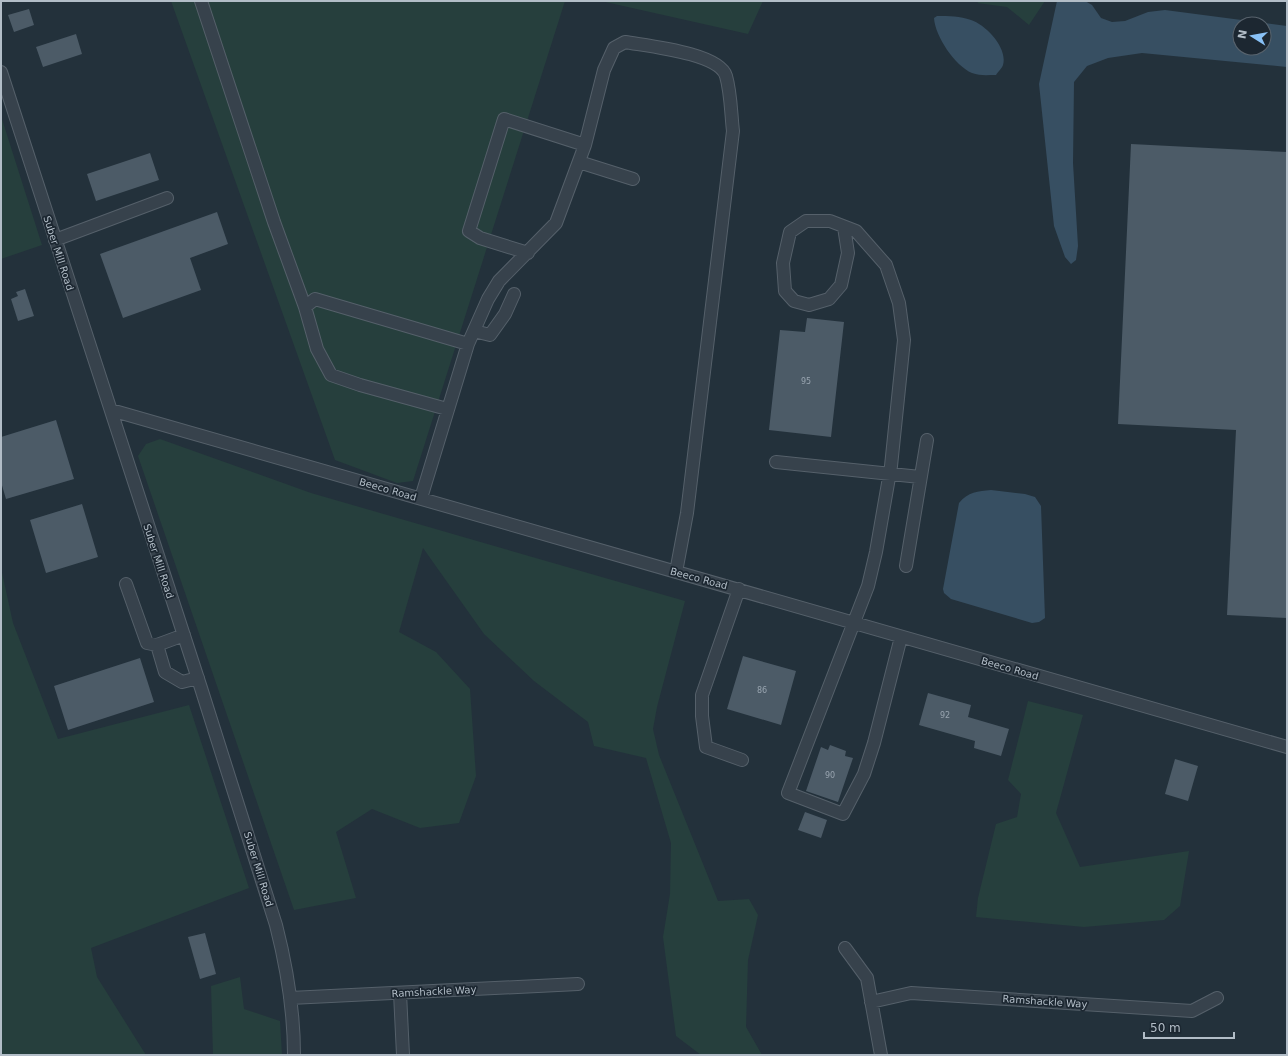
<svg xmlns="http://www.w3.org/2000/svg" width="1288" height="1056" viewBox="0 0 1288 1056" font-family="'DejaVu Sans',sans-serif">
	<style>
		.green { fill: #263f3d }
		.water { fill: #374f62; fill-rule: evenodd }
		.building { fill: #4c5b67 }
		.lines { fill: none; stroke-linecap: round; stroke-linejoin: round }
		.minor-casing { stroke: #55606a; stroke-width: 14 }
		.minor { stroke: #37424c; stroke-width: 12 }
		.labels { text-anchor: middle; stroke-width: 3.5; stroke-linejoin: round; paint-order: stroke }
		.number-label { font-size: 8px; fill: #98a4af }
		.street-label { font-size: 10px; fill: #b2bdc7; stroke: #1c2731 }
	</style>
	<rect width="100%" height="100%" fill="#23313b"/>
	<path class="green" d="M171,1H565L413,481L397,483L335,460Z
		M601,1H763L748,34Z
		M980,1H1045L1029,25L1007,7L977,3Z
		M1,116L42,245L1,259Z
		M160,439L311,493L685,601L657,707L653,729L659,755L718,901L749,899L758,915L748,960L746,1027L762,1055H701L676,1036L663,937L670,894L671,843L646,758L594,746L588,722L534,681L484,634L423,548L399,632L436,652L470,689L476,776L459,823L420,828L372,809L336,832L356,898L294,910L138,456L146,444Z
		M1,568L13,623L58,739L189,705L249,888L91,948L97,977L146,1055H1Z
		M1028,701L1083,715L1056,813L1080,867L1189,851L1180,906L1164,920L1084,927L976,917L978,898L996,824L1017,817L1021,794L1008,780Z
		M240,977L244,1009L280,1021L282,1055H213L211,986Z"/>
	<path class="water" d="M1057,1H1085L1092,5L1101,18L1112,22L1125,21L1148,12L1165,10L1287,26V67L1142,53L1108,58L1087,66L1074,82L1073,163L1078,246L1076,260L1071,264L1065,257L1054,226L1039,84ZM1240,24H1264V48H1240Z
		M937,16C949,16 960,16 971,20C986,25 1008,48 1003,65C1002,68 998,72 996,75C987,75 980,76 972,73C955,66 935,36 934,18Z
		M991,490L1025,494L1035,497L1041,506L1045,618L1039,622L1032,623L951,599L944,593L943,589L959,503C968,492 978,491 991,490Z"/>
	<path class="building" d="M29,9L34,25L14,32L8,15Z
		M76,34L82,54L43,67L36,47Z
		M1131,144L1287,152V618L1227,615L1236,430L1118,424Z
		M150,153L159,180L96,201L87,174Z
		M217,212L228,244L190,258L201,290L123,318L100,254Z
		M25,289L34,316L18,321L11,299L18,296L16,292Z
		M807,318L844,322L831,437L769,430L780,330L805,332Z
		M56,420L74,479L6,499L1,482V437Z
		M82,504L98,557L46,573L30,520Z
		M743,656L796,671L781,725L727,709Z
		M140,658L154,702L68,730L54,686Z
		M928,693L971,705L968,717L1009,729L1001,756L974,748L975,741L919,725Z
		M830,745L846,751L845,756L853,758L838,802L806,791L821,747L828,750Z
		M1175,759L1198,766L1188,801L1165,794Z
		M805,812L827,820L821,838L798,830Z
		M205,933L216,974L200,979L188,937Z"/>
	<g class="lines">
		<defs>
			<path id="minor" d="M201,1L274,222L305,307L317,349L331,375L360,385L447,409
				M1,72L201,688L276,925C287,968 294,1011 294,1055
				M579,162L633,179
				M844,227L848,253L841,285L829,299L809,305L794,301L785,291L783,263L790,232L806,221H830L856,231L886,265L899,303L904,340L891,466L876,552L868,586L788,793L843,814L864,774L874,743L901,637
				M55,240L167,198
				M528,253L480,238L469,231L504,119L585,145
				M305,307L315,299L468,344
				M474,331L490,335L505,314L514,294
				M111,410L1287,747
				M776,462L920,477
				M421,498L468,344L488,299L499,281L556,223L585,145L604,70L614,48L625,42C647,46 719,53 726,76C731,93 731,114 733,131L687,513L676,572
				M906,566L927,440
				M126,584L147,643L157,645
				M739,589L702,695V716L706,747L742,760
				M184,635L157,645L165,672L182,682L198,678
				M845,948L867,978L881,1055
				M400,993L403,1055
				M290,998L578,984
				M871,1002L911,993L1192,1011L1217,998"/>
		</defs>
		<use href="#minor" class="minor-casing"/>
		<use href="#minor" class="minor"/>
	</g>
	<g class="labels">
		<g class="number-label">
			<text x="806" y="384">95</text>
			<text x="762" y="693">86</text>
			<text x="945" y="718">92</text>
			<text x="830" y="778">90</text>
		</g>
		<g class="street-label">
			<text transform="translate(59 253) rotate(72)" y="4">Suber Mill Road</text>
			<text transform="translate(388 489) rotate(16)" y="4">Beeco Road</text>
			<text transform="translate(159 561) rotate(72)" y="4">Suber Mill Road</text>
			<text transform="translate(699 578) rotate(15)" y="4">Beeco Road</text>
			<text transform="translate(1010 668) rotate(16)" y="4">Beeco Road</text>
			<text transform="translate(259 869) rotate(73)" y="4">Suber Mill Road</text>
			<text transform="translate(434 991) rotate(-3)" y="4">Ramshackle Way</text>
			<text transform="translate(1045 1001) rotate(4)" y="4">Ramshackle Way</text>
		</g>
	</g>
	<rect width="1288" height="1056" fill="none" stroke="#b2bdc7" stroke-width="4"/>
	<g transform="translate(1252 36) rotate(281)"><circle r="19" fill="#1c2731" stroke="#58636d"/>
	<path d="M0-3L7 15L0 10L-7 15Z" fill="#88c1f6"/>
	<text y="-6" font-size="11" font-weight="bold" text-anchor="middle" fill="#b2bdc7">N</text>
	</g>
	<path d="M1144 1032v6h90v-6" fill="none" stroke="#b2bdc7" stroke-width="2"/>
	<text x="1150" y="1032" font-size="12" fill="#b2bdc7" stroke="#1c2731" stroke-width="3" paint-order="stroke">50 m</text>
</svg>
